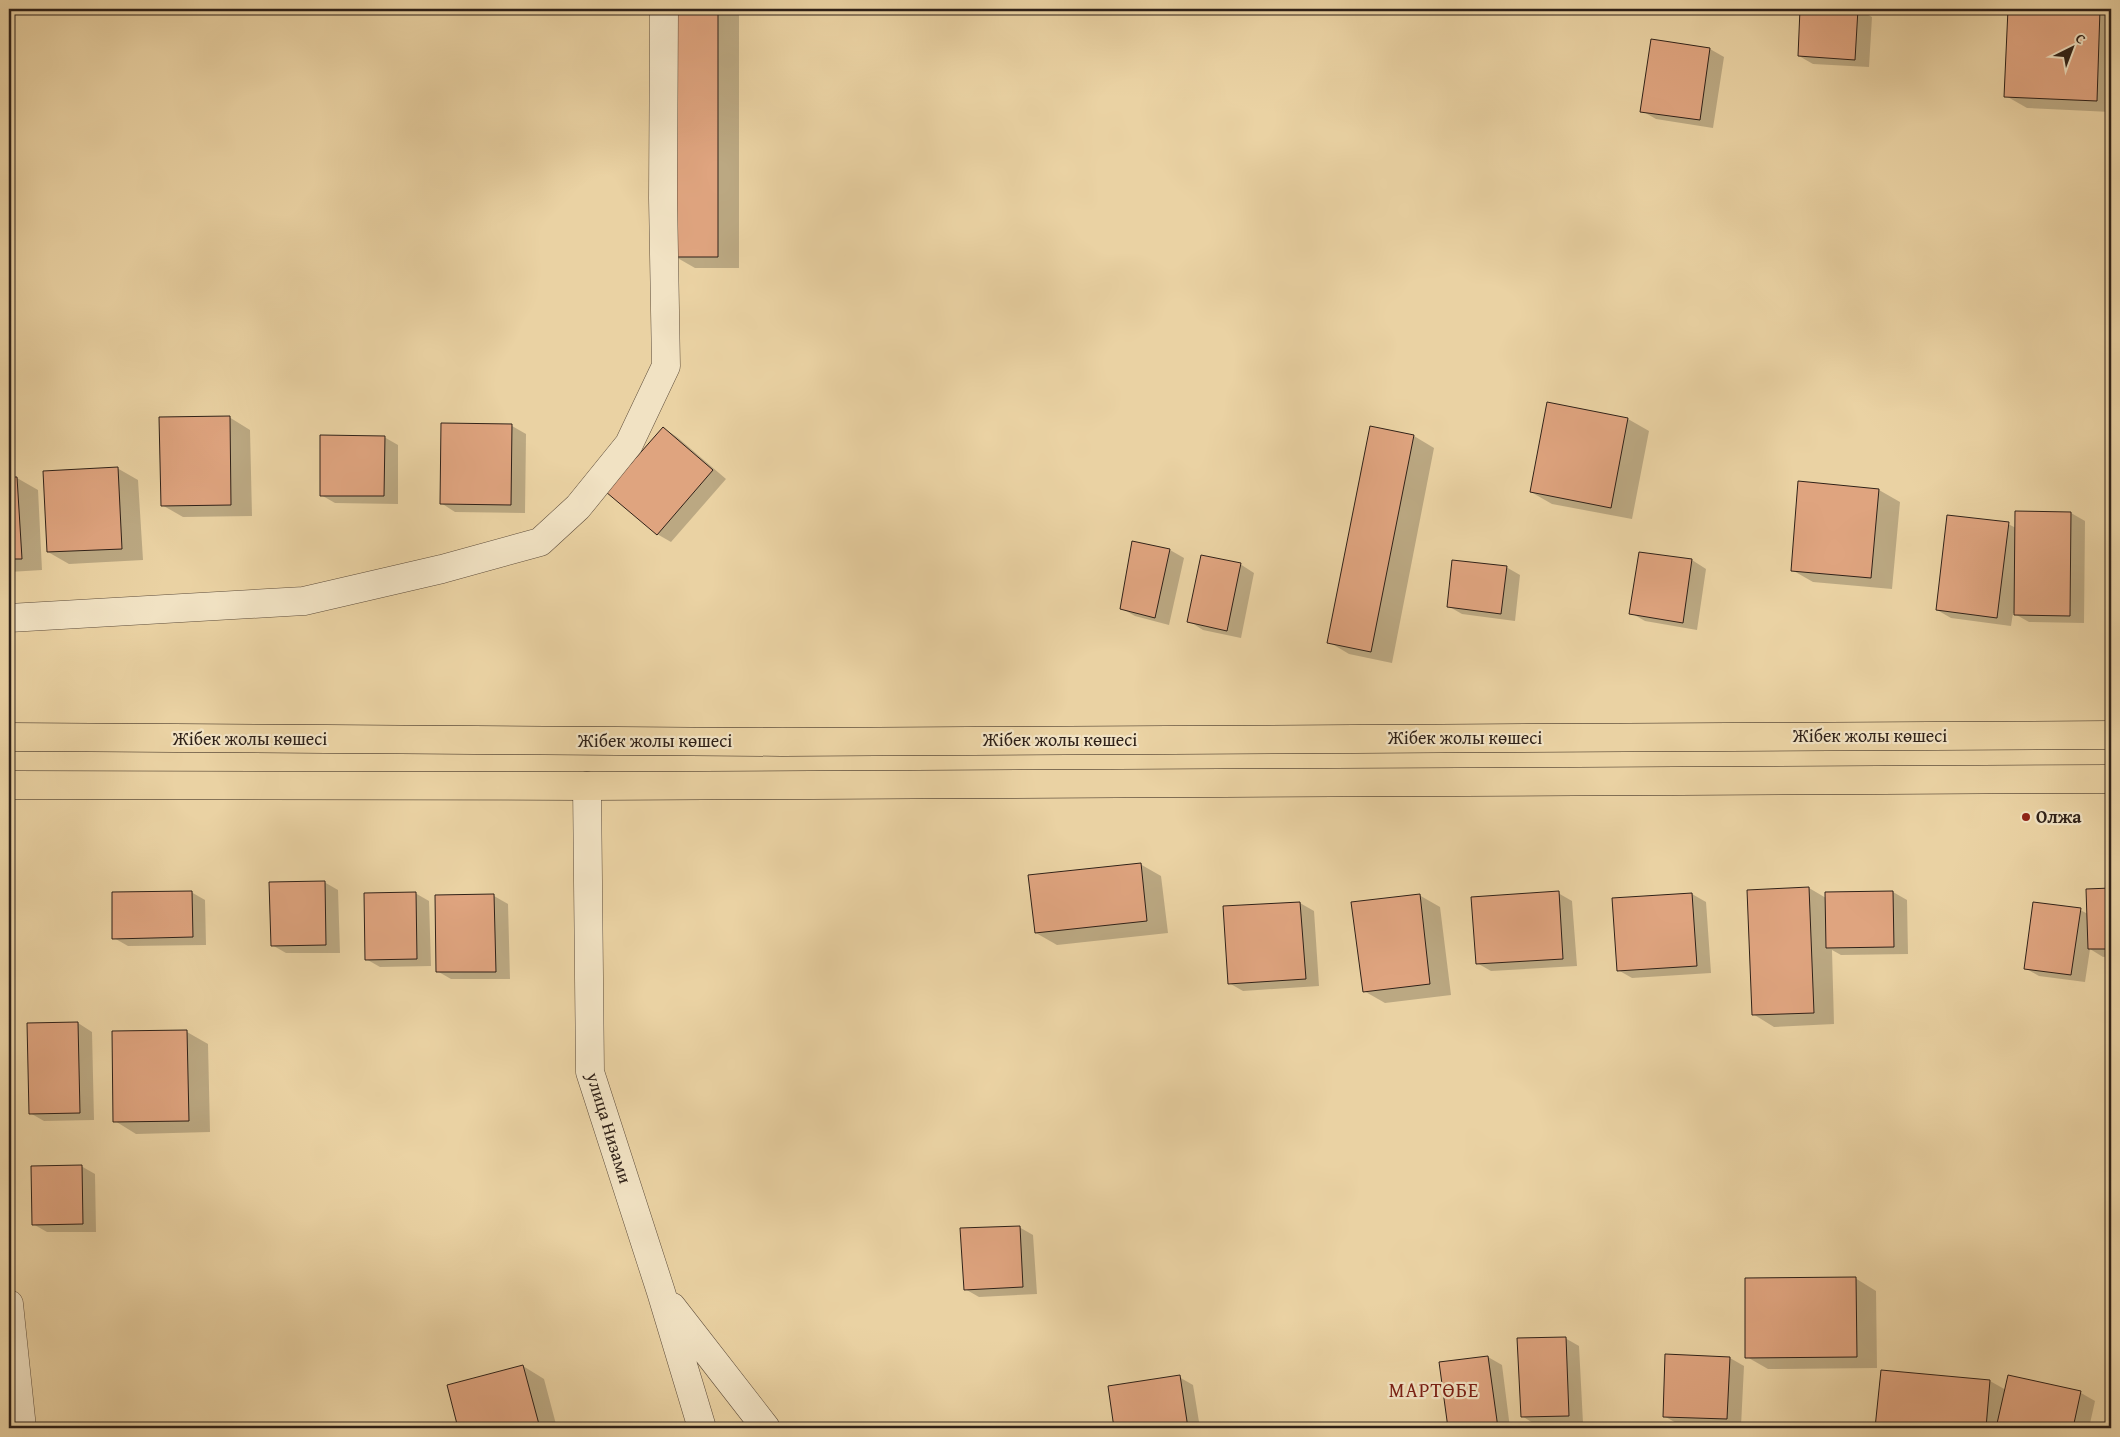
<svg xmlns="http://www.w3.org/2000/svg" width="2120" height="1437" viewBox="0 0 2120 1437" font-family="'Gentium Book Plus',serif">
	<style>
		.shadow { fill: #0003 }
		.building { fill: #dfa47f; stroke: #2f2118 }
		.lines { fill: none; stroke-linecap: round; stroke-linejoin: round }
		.street-casing { stroke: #5e4d3b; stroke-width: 29 }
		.primary-casing { stroke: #2f2118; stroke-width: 29 }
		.street { stroke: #f1e2c3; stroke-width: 28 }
		.primary { stroke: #ead2a3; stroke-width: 28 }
		.poi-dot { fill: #8f2418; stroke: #f1e2c3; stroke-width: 2 }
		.labels { text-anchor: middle; stroke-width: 4.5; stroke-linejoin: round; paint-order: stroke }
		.street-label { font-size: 18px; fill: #2f2118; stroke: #f1e2c3 }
		.poi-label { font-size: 18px; font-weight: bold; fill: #2f2118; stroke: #f1e2c3; text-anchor: start }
		.quarter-label { font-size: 20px; letter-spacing: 1px; fill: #7a1f14; stroke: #f1e2c3 }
	</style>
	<rect width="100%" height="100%" fill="#ead2a3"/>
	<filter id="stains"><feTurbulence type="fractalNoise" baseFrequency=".004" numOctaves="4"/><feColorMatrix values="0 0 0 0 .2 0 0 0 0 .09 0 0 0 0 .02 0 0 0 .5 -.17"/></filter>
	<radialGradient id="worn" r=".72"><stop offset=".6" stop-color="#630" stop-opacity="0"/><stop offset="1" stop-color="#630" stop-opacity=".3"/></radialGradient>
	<path class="shadow" d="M673,9H739V268H695L674,256Z
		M1801,9H1858L1872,17L1869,67L1813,64L1799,56Z
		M2009,9H2111V112L2027,108L2006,96Z
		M1710,49L1724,57L1713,128L1656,119L1642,111Z
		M229,417L250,430L252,516L183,517L162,505Z
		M1628,419L1649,431L1632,519L1552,504L1531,492Z
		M512,426L526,434L525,513L455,512L441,503Z
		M663,428L677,437L726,479L671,542L657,534Z
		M1414,436L1434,448L1392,663L1349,654L1329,642Z
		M384,437L398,445V504L335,503L321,495Z
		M117,468L138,480L143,560L69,564L48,552Z
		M17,478L38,490L42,570L9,572V479Z
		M1800,483L1879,490L1900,502L1892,589L1813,582L1792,570Z
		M2071,513L2085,521L2084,623L2029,622L2013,613L2011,626L1951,618L1937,610L2008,524L2016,528Z
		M1170,550L1184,558L1169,625L1135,616L1121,608Z
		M1692,560L1706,569L1697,630L1645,621L1631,613Z
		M1240,564L1254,573L1241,638L1203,630L1189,621Z
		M1506,567L1520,575L1515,621L1462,614L1448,606Z
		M1140,864L1161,876L1168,933L1057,945L1036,933Z
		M324,882L338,890L340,953H286L272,945Z
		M1809,888L1826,898L1893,892L1907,900L1908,954L1841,955L1832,950L1834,1024L1774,1027L1753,1014Z
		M2111,889V956L2103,957L2090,949L2085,982L2039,976L2025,968L2080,910L2088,914V890Z
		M191,892L205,900L206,945L128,946L114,938Z
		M415,893L429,901L431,966L380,967L366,959Z
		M1558,893L1572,901L1577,966L1491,971L1477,963Z
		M1692,894L1706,902L1711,973L1632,978L1618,970Z
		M1419,895L1440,907L1451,995L1385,1003L1364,991Z
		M436,896H494L508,904L510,979H451L437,971Z
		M1300,903L1314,911L1319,986L1243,991L1229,983Z
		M78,1023L92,1032L94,1120L44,1121L30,1113Z
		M187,1032L208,1044L210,1132L136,1134L115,1121Z
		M81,1166L95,1174L96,1232H47L33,1224Z
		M1019,1227L1033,1235L1037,1294L979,1297L965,1289Z
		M1855,1278L1876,1291L1877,1368L1768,1369L1747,1357Z
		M1565,1338L1579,1346L1583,1423L1536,1425L1522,1416Z
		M1488,1357L1502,1365L1510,1428H1449L1440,1363Z
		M1730,1358L1744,1366L1741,1426L1678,1424L1664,1416Z
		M523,1366L544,1379L557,1428H460L449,1386Z
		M1882,1371L1990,1381L2006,1390L2009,1376L2081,1393L2095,1401L2089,1428H1877Z
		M1179,1377L1193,1385L1200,1428H1115L1109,1387Z"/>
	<path class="building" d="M672,9H718V257H673Z
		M1800,9H1858L1855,60L1798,56Z
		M2008,9H2100L2097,101L2004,97Z
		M1651,39L1710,48L1700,120L1640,112Z
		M1547,402L1628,418L1611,508L1530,492Z
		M230,416L231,505L161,506L159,417Z
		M441,423L512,424L511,505L440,504Z
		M1370,426L1414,435L1371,652L1327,643Z
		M663,427L713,470L657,535L606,492Z
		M320,435L385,436L384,496H320Z
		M118,467L122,549L47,552L43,471Z
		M9,477H17L22,559H9Z
		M1798,481L1879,489L1871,578L1791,571Z
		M2015,511L2071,512L2070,616L2014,615Z
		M1947,515L2009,522L1997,618L1936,610Z
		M1132,541L1170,549L1155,618L1120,609Z
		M1639,552L1692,559L1683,623L1629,614Z
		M1201,555L1241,563L1227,631L1187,622Z
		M1452,560L1507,566L1501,614L1447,607Z
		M1141,863L1147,921L1035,933L1028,875Z
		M325,881L326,945L271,946L269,882Z
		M1809,887L1814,1013L1752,1015L1747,890Z
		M2111,888V949H2088L2086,889Z
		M192,891L193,937L112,939V892Z
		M1559,891L1563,959L1476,964L1471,897Z
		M1893,891L1894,947L1826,948L1825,892Z
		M416,892L417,959L365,960L364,893Z
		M1692,893L1697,966L1617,971L1612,898Z
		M494,894L496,972H436L435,895Z
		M1420,894L1430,984L1363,992L1351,902Z
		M1300,902L1306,979L1228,984L1223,906Z
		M2033,902L2081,908L2071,975L2024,969Z
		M78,1022L80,1113L29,1114L27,1023Z
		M187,1030L189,1121L113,1122L112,1031Z
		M82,1165L83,1224L32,1225L31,1166Z
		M1020,1226L1023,1287L964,1290L960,1228Z
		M1856,1277L1857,1357L1745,1358V1278Z
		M1566,1337L1569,1416L1521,1417L1517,1338Z
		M1665,1354L1730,1357L1727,1419L1663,1417Z
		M1488,1356L1498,1428H1448L1439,1362Z
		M523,1365L540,1428H458L447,1385Z
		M1881,1370L1990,1380L1986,1428H1875Z
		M1180,1375L1188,1428H1114L1108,1386Z
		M2008,1375L2081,1391L2073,1428H1996Z"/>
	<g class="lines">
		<defs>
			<path id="street" d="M9,618L304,601L442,569L540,542L578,507L629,444L666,366L663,198L664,9
				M587,786L590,1072L661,1292L702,1428
				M9,1304L22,1428
				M672,1307L766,1428"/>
			<path id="primary" d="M9,737L782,742L2111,735
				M9,785L587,786L2111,779"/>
		</defs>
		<use href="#street" class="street-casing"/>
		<use href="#primary" class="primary-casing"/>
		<use href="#street" class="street"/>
		<use href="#primary" class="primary"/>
	</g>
	<circle class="poi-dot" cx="2026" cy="817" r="5"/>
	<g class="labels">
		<g class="street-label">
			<text x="1870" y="742">Жібек жолы көшесі</text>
			<text x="1465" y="744">Жібек жолы көшесі</text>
			<text x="250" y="745">Жібек жолы көшесі</text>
			<text x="1060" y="746">Жібек жолы көшесі</text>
			<text x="655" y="747">Жібек жолы көшесі</text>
			<text transform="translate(609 1128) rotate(73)" y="6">улица Низами</text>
		</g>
		<g class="poi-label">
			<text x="2036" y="823">Олжа</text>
		</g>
		<g class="quarter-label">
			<text x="1434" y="1397">МАРТӨБЕ</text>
		</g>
	</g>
	<rect width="2120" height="1437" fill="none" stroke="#ead2a3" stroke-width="30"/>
	<rect x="10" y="10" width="2100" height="1417" fill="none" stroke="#2f2118" stroke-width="2.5"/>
	<rect x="15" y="15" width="2090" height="1407" fill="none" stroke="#2f2118"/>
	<g transform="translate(2072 48) rotate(42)" stroke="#f1e2c3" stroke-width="4" paint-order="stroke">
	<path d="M0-4L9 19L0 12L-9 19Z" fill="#2f2118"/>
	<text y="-8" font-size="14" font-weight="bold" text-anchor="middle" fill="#2f2118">С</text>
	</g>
	<rect width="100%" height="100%" filter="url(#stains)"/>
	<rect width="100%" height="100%" fill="url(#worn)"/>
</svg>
